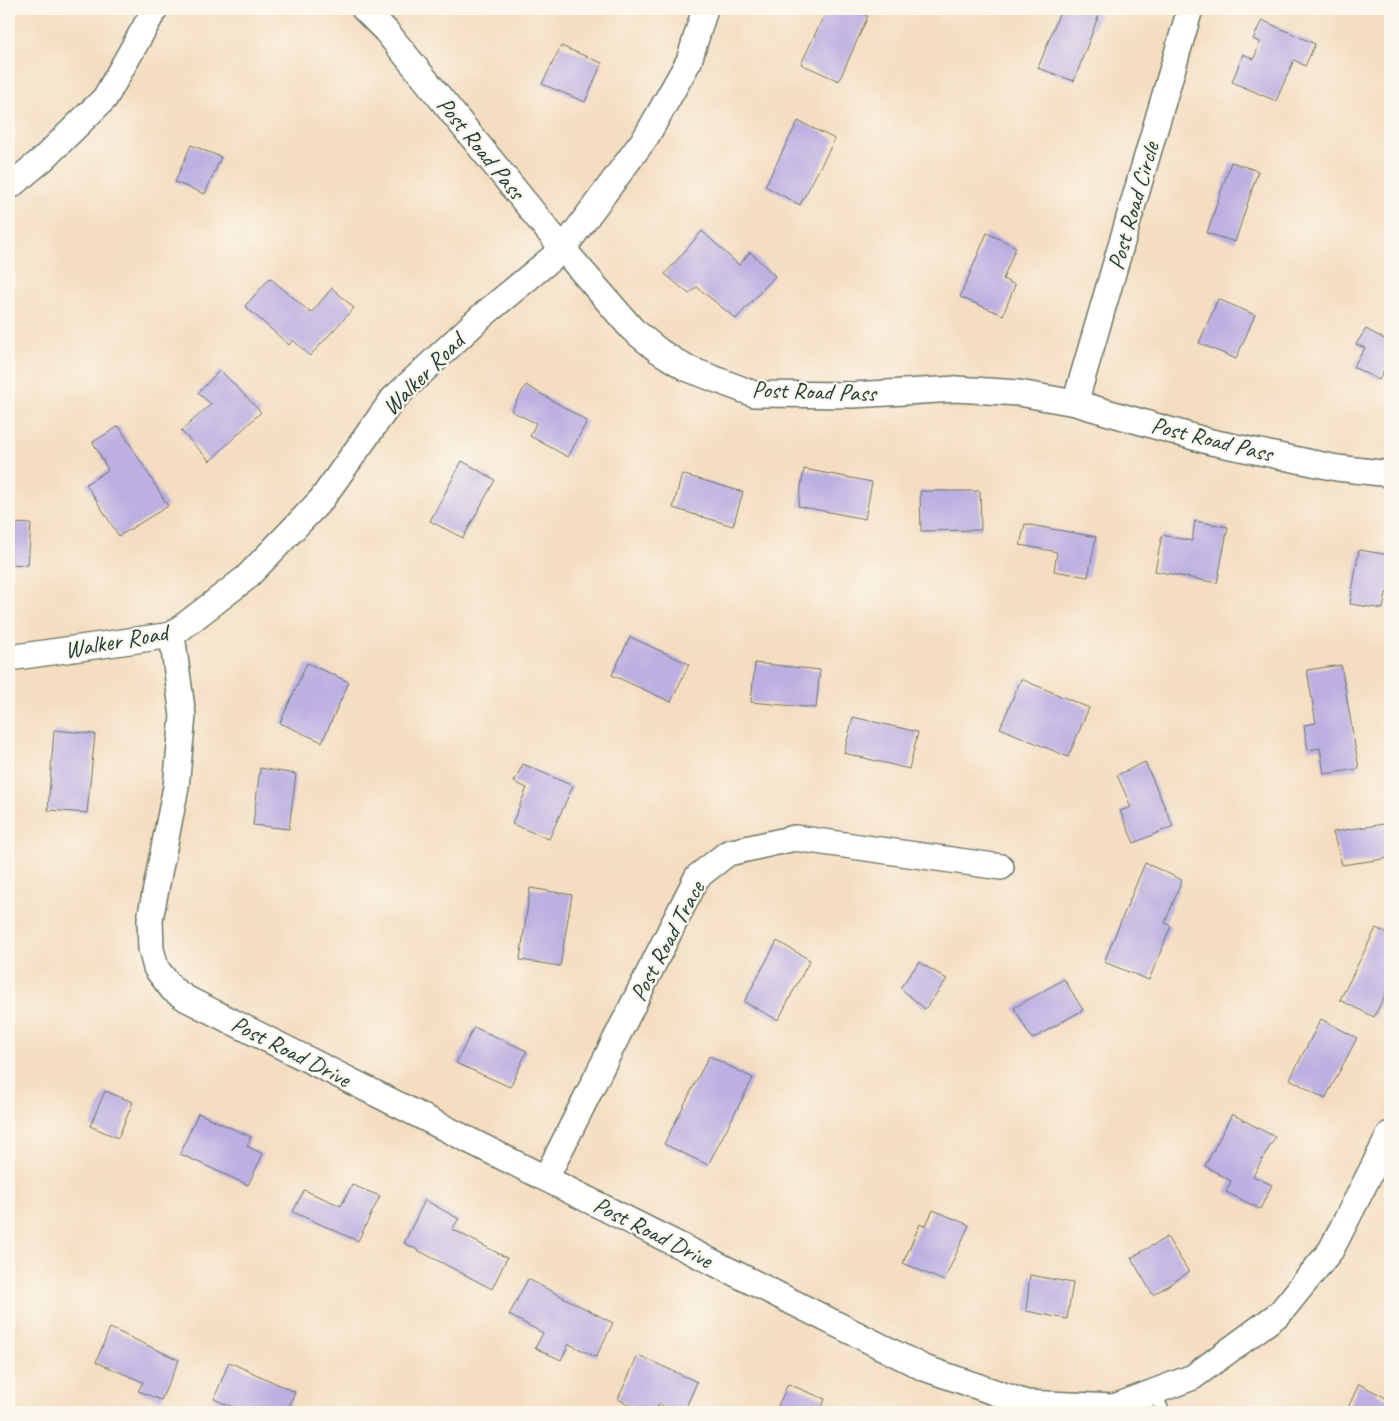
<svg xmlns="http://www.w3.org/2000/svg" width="1399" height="1421" viewBox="0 0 1399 1421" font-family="Caveat,sans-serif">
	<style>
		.building { fill: #bbb0e1 }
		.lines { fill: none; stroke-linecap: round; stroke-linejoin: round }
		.lane-casing { stroke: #6a7565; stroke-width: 15 }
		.street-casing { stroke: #6a7565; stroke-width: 28 }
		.lane { stroke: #fff; stroke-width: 12 }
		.street { stroke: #fff; stroke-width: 25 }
		.labels { text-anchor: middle; stroke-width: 4.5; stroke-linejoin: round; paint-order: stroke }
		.street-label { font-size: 24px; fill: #1f3d34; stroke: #fbf7ec }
	</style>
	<rect width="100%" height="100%" fill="#fbf7ec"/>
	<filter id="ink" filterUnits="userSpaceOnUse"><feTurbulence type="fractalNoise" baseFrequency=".02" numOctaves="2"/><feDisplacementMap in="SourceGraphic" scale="10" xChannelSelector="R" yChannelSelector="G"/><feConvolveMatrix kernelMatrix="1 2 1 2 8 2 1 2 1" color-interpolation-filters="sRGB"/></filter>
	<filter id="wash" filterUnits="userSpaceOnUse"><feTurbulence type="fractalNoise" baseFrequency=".0096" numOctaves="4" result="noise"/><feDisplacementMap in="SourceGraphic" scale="20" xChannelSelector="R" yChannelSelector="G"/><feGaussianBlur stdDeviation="1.12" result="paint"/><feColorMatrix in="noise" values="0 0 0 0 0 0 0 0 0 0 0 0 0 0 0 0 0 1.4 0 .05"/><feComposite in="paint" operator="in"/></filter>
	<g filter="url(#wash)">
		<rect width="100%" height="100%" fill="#f4ddc0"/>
		<g id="blocks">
			<path class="building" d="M827,9H853L868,16L839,81L801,64Z
				M1061,9H1101L1074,81L1038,68Z
				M1262,20L1315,44L1305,66L1294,60L1276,101L1232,82L1243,54L1254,59L1260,42L1253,39Z
				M561,46L602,63L585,102L542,84Z
				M798,121L835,139L800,205L765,186Z
				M191,145L221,157L205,194L175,182Z
				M1231,162L1258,171L1235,242L1207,233Z
				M702,231L739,265L750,252L775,276L736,319L697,287L689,294L665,274Z
				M987,233L1016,247L1003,279L1015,285L1003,315L960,297Z
				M270,278L311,313L332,288L354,308L310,356L293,340L289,345L245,306Z
				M1218,299L1255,315L1236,359L1199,343Z
				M1366,329L1390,342V356L1379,380L1353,367L1365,348L1356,344Z
				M220,370L261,412L210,461L181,431L211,404L198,393Z
				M526,385L587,421L568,457L530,436L536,423L511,411Z
				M119,426L168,506L119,536L86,484L108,470L93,442Z
				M462,461L495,480L463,538L430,521Z
				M804,469L872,482L865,519L798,506Z
				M682,474L743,492L733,526L673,508Z
				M920,491H980L981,530L921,531Z
				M1195,521L1228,527L1217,583L1155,571L1162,535L1192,541Z
				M9,523L31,524L28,565L9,564Z
				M1025,524L1096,537L1088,577L1054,571L1057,552L1020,545Z
				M1359,550L1390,555V594L1386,593L1383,609L1350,604Z
				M630,637L689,664L671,702L612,675Z
				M307,663L349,682L322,742L280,723Z
				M755,663L820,670L816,708L751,702Z
				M1341,665L1359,769L1324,774L1320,748L1308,750L1304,725L1316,723L1307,670Z
				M1021,679L1089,708L1068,757L1000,728Z
				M853,717L918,732L909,769L844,753Z
				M54,730L95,734L87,813L48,810Z
				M1145,762L1173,826L1134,843L1120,811L1131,807L1117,775Z
				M523,764L573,786L549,839L512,824L527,788L514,782Z
				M260,768L296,774L289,829L253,825Z
				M1390,823V858L1342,865L1333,832Z
				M1145,863L1182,880L1165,923L1171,926L1149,980L1104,962Z
				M530,888L572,895L560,966L520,960Z
				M1376,928L1390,935V985L1374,1017L1340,1000Z
				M777,941L810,960L778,1020L744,1002Z
				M919,962L947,979L925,1009L900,988Z
				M1064,979L1083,1010L1032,1039L1014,1008Z
				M1321,1019L1357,1038L1325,1099L1290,1079Z
				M474,1027L527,1051L510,1087L456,1063Z
				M709,1056L753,1078L708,1165L664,1144Z
				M105,1091L133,1102L118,1138L90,1126Z
				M198,1113L251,1137L247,1146L263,1154L248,1185L180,1154Z
				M1232,1114L1275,1137L1253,1176L1272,1185L1260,1209L1226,1192L1231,1181L1205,1166Z
				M352,1185L380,1196L358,1241L293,1212L304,1190L341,1206Z
				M425,1200L459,1219L452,1229L507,1258L492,1289L404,1243Z
				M933,1210L969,1225L944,1281L903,1263L920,1224L925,1227Z
				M1167,1237L1189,1272L1153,1295L1131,1258Z
				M1030,1275L1073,1283L1067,1319L1026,1311Z
				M528,1279L613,1323L596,1357L569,1344L561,1360L535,1348L543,1333L509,1315Z
				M110,1328L179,1360L161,1400L138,1391L143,1382L96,1362Z
				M638,1355L697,1382L684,1412H677L659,1404L655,1412H645L618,1399Z
				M229,1362L295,1392L287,1412H243L214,1399Z
				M788,1384L825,1399L820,1412H775Z
				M1359,1384L1390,1400V1412H1346Z"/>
		</g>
	</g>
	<g filter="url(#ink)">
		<use href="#blocks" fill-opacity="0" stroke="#6a7565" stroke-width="1"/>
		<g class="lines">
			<defs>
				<path id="lane" d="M1155,1392L1163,1412"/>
				<path id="street" d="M364,9L386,31L563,249L632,329L659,351L686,368L754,394L853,395L956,389L1019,393L1075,403L1211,442L1337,468L1390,474
					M9,187L43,159L105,98L155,9
					M1075,403L1190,9
					M172,635L183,716L176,787L150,919L151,949L156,968L172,989L187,999L924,1368L1026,1403L1114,1407L1193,1377L1280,1313L1331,1250L1390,1134
					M9,658L172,635L246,578L321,500L393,399L482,316L563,249L646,137L689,61L705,9
					M546,1178L697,877L728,853L795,838L1001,867"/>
			</defs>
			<use href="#lane" class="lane-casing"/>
			<use href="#street" class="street-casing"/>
			<use href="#lane" class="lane"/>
			<use href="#street" class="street"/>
		</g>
	</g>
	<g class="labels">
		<g class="street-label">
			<text transform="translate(481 148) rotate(51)" y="8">Post Road Pass</text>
			<text transform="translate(1133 206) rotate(-74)" y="8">Post Road Circle</text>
			<text transform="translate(423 374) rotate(-45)" y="8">Walker Road</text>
			<text transform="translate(814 391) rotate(2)" y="8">Post Road Pass</text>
			<text transform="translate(1212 439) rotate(14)" y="8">Post Road Pass</text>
			<text transform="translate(116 641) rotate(-10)" y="8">Walker Road</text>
			<text transform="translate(667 941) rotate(-62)" y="8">Post Road Trace</text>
			<text transform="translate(291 1051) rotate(27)" y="8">Post Road Drive</text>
			<text transform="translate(653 1232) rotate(27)" y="8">Post Road Drive</text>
		</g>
	</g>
	<rect width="1399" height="1421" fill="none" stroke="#fbf7ec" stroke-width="30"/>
</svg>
